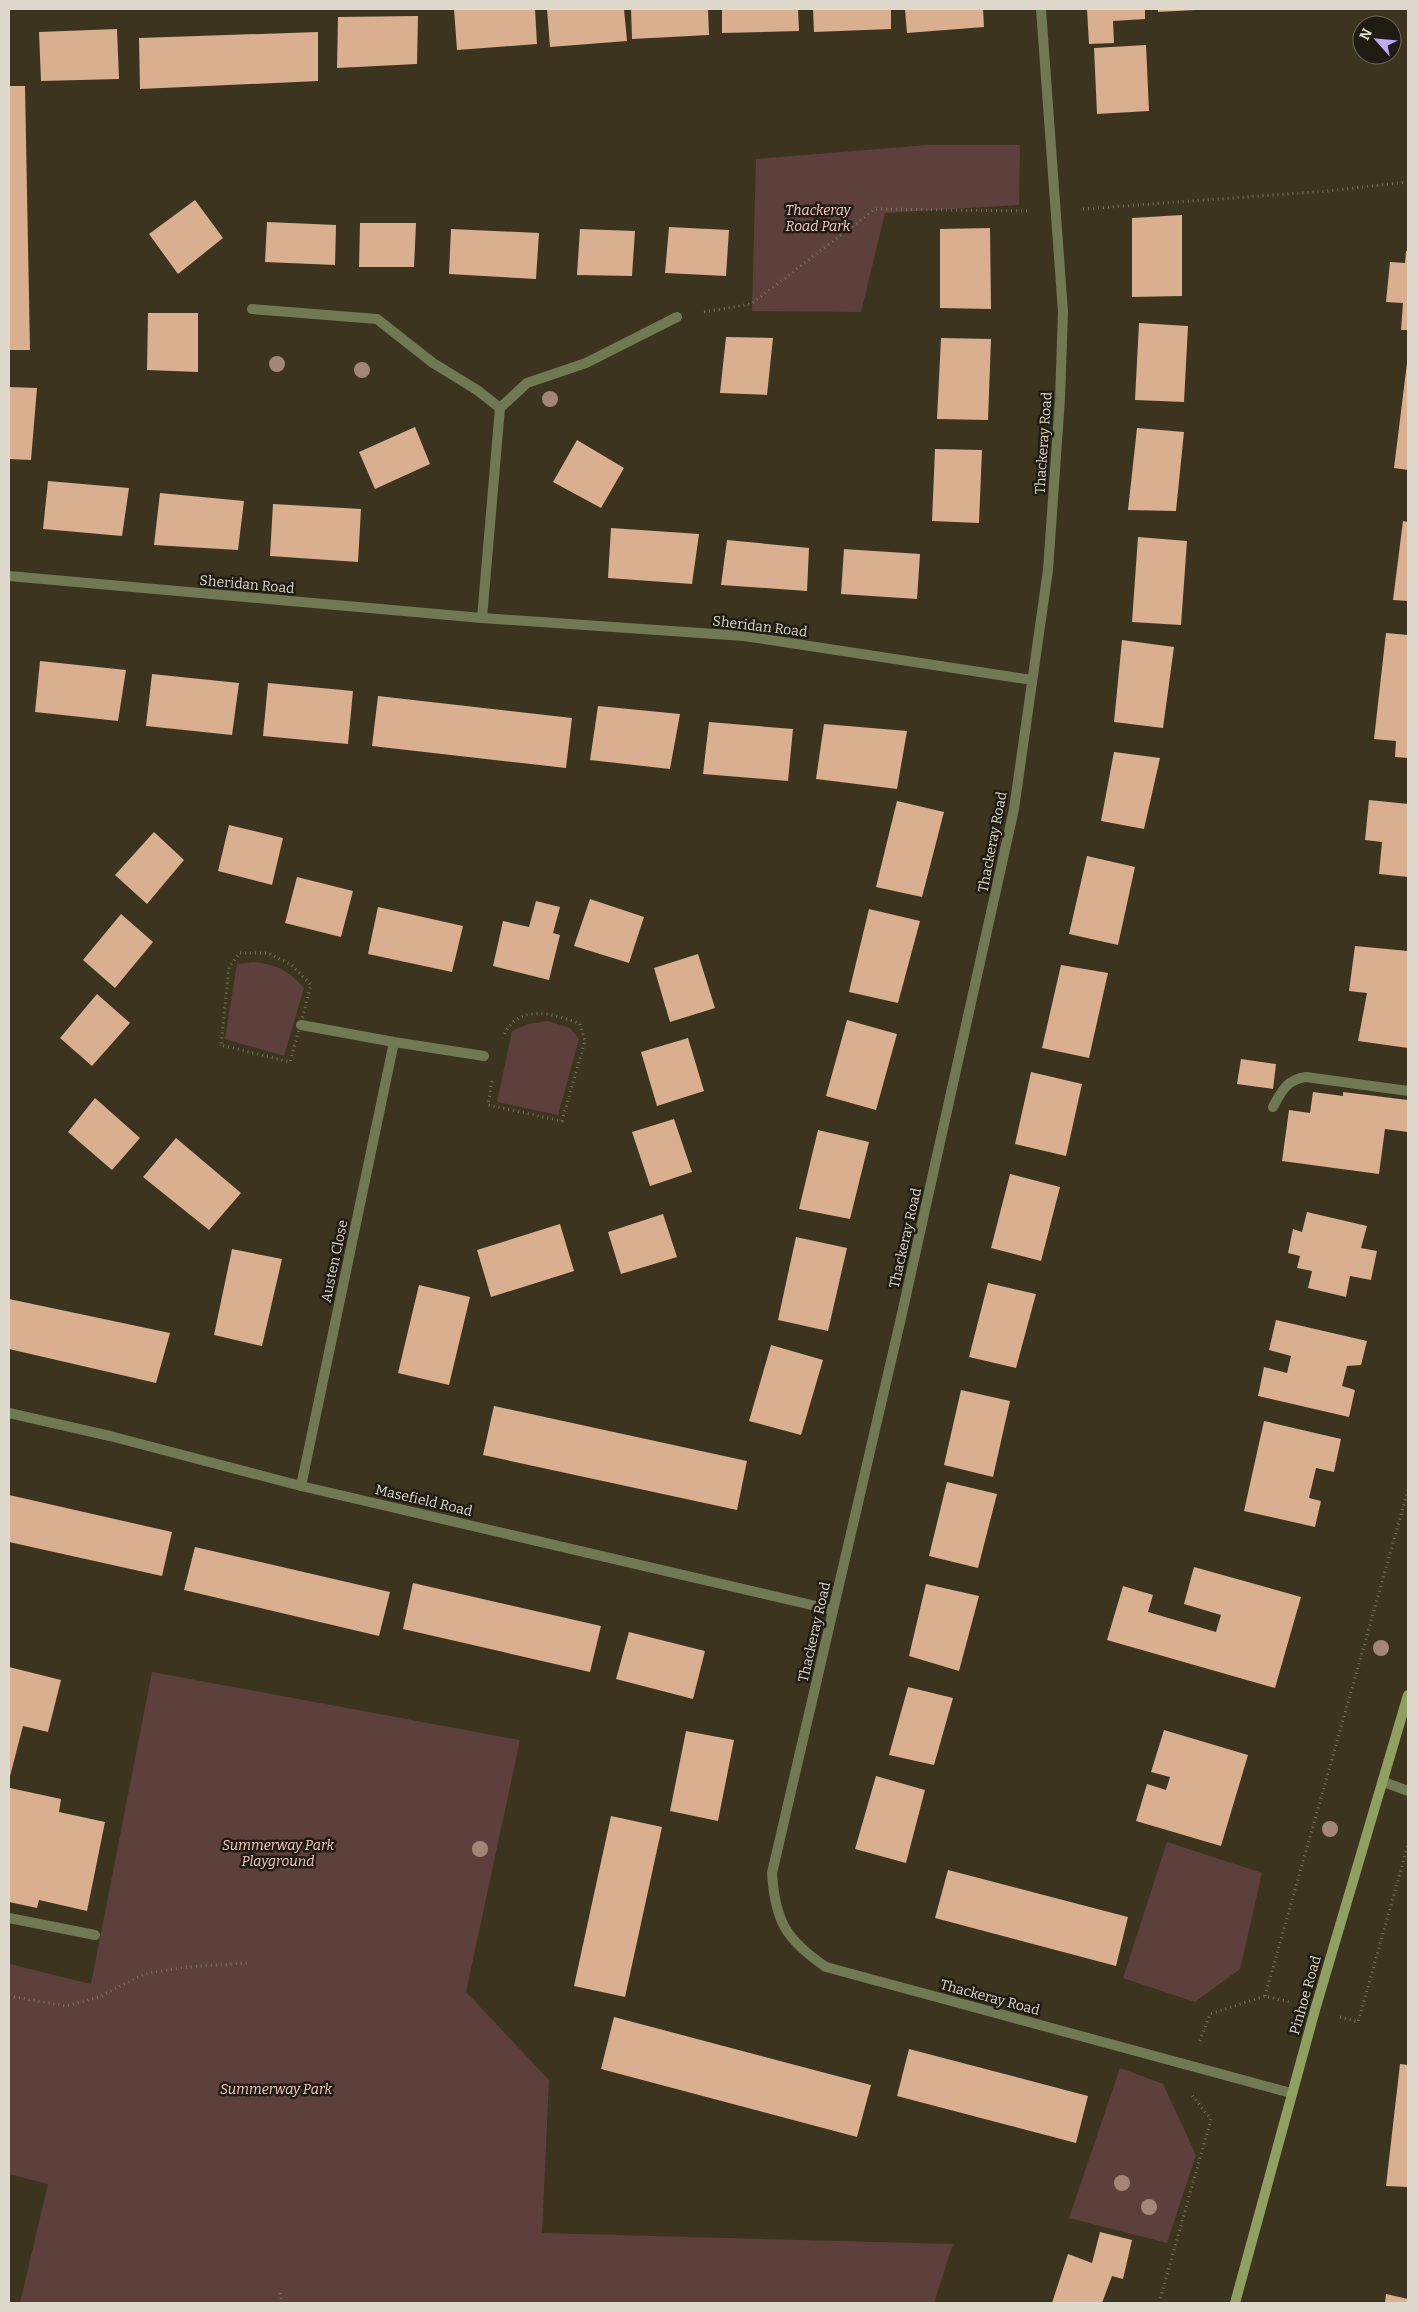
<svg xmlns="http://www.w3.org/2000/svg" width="1417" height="2312" viewBox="0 0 1417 2312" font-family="Bitter,serif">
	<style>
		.green { fill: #5d403c }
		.building { fill: #d9af8f }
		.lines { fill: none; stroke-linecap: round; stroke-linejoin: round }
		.path { stroke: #7b7462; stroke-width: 3; stroke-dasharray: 1 4; stroke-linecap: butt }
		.lane { stroke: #707953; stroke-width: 10 }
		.street { stroke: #707953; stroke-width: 10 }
		.secondary { stroke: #909f62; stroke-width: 10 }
		.tree { fill: #a48679 }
		.labels { text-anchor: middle; stroke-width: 5; stroke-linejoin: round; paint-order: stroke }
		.park-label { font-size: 14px; font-style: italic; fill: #fac9c2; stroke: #201c13 }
		.street-label { font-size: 14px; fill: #ded9cc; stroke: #201c13 }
	</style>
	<rect width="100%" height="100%" fill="#3c341f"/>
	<path class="green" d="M927,145H1020L1019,205L885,213L861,312L752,311L756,159Z
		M253,962C278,965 287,970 304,988L284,1056L225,1039L237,964Z
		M548,1021L570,1028L579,1039L558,1115L497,1102L512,1031L528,1024Z
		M152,1672L520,1740L466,1992L549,2080L542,2233L953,2244L934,2303H20L48,2184L9,2174V1964L91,1984Z
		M1167,1842L1262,1873L1240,1969L1195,2002L1123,1978Z
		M1120,2068L1163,2084L1196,2155L1167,2243L1069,2218Z"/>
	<path class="building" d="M454,9H535L537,44L457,50Z
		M547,9H624L627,41L550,47Z
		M631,9H708L709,35L632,39Z
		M722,9H798L799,31L722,33Z
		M813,9H891V29L814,32Z
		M905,9H983L984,27L907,33Z
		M1087,9H1145V19L1113,21L1114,43L1089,44Z
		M1158,9H1195V10L1158,12Z
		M418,16L417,64L337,68L338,17Z
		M117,29L119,79L41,81L39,32Z
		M318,32V81L140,89L139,38Z
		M1146,45L1149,111L1097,114L1094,48Z
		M9,86H25L30,350H9Z
		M195,200L223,238L178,274L149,234Z
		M1182,215V296L1132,297V218Z
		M267,222L336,225L335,265L265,262Z
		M360,223H416L414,267H359Z
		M669,227L729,230L726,276L665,273Z
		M990,228L991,309L940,308V229Z
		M451,229L539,233L536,279L449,274Z
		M580,229L635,231L632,276L577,275Z
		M1406,251H1408V330H1401L1403,303L1386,302L1390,262L1405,263Z
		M148,313H198V372L147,370Z
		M1139,323L1188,326L1184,402L1135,400Z
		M726,337L773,338L767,395L720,393Z
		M941,338L991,339L988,420L937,419Z
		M1407,363H1408V470L1394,468Z
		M9,387L37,388L31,460L9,459Z
		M415,427L430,464L375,489L359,452Z
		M1137,428L1184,432L1176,511L1128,510Z
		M577,440L624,468L601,508L553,482Z
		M935,449L982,450L979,523L932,521Z
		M48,481L129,488L122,536L43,529Z
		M160,493L244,501L238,550L154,545Z
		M273,504L361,509L358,562L270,556Z
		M1403,521L1408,522V601L1393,600Z
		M611,528L699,534L692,584L608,578Z
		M1138,537L1187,541L1181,625L1132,622Z
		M727,540L809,548L807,591L721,585Z
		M844,549L920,554L917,599L841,594Z
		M1386,633L1408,635V758L1395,757L1396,741L1374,739Z
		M1122,640L1174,647L1163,728L1114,722Z
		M40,661L126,670L118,721L35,712Z
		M152,674L239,683L232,735L146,726Z
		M268,683L353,691L348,744L263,736Z
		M378,696L572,718L566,768L372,746Z
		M598,706L680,714L670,769L590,760Z
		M709,722L793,729L788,781L703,774Z
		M824,724L907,731L897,789L816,779Z
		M1114,752L1160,758L1144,829L1101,821Z
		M1369,800L1408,804V877L1379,874L1382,842L1365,840Z
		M897,801L944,812L922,897L876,887Z
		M229,825L283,838L272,885L218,871Z
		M154,832L184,860L147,904L115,875Z
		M1087,856L1135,867L1118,945L1069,934Z
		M297,877L353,891L341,937L285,923Z
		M590,899L644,917L629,963L574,946Z
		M536,901L560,907L553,933L560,935L549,980L493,966L503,921L529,927Z
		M378,907L463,926L452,972L368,954Z
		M869,909L920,921L898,1003L849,992Z
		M121,914L153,942L115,988L83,960Z
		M1355,946L1408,951V1048L1358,1041L1367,993L1349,991Z
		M698,954L715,1008L670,1022L654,968Z
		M1061,965L1108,973L1089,1058L1042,1048Z
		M97,994L130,1023L92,1066L60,1038Z
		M847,1020L897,1034L876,1110L826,1096Z
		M688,1038L704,1091L657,1106L641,1052Z
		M1241,1059L1276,1064L1273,1089L1237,1084Z
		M1031,1072L1082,1084L1066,1156L1015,1144Z
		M1313,1092L1343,1096V1092L1408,1100V1132L1385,1129L1379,1174L1282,1161L1289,1110L1310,1113Z
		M95,1098L140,1138L112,1170L68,1132Z
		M674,1119L692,1172L650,1186L632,1132Z
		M818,1130L869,1142L850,1219L799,1209Z
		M176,1138L241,1193L209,1230L143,1177Z
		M1010,1174L1060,1187L1041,1261L991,1248Z
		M1307,1212L1367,1226L1361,1248L1377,1251L1371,1280L1350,1276L1346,1297L1308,1288L1312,1271L1297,1268L1300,1256L1288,1253L1293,1229L1302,1232Z
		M663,1214L677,1257L621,1274L608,1232Z
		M560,1224L574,1271L491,1297L477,1250Z
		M796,1237L847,1248L828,1331L778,1320Z
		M232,1249L282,1259L262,1346L214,1335Z
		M988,1283L1036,1294L1016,1368L969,1357Z
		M419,1285L470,1297L449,1385L398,1373Z
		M9,1299L170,1333L156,1383L9,1349Z
		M1276,1320L1367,1341L1361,1365L1347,1366L1342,1386L1355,1390L1349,1417L1258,1396L1264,1367L1287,1373L1291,1356L1269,1350Z
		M771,1345L823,1360L801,1435L749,1421Z
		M961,1390L1010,1401L993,1477L944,1465Z
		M494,1406L747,1461L737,1510L483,1455Z
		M1264,1421L1341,1439L1334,1472L1316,1468L1309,1498L1321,1501L1315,1527L1244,1511Z
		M947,1482L997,1494L978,1568L929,1556Z
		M9,1495L172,1532L162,1576L9,1542Z
		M195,1547L390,1592L379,1636L184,1590Z
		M1194,1567L1301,1597L1275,1688L1107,1640L1123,1586L1153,1595L1148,1612L1216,1632L1221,1615L1184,1604Z
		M413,1583L601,1626L590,1672L403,1629Z
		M926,1584L979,1596L959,1671L909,1656Z
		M629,1632L705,1651L693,1699L616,1679Z
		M9,1667L61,1680L48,1732L23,1726L9,1780Z
		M908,1687L953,1698L934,1765L889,1755Z
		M1164,1730L1248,1755L1221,1846L1136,1821L1147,1784L1166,1790L1170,1777L1151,1772Z
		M686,1731L734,1740L718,1821L670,1811Z
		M876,1776L925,1790L906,1863L855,1849Z
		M10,1788L61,1799L59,1812L105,1822L87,1911L39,1900L37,1908L9,1902Z
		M611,1816L662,1827L625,1997L574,1986Z
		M948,1870L1128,1917L1116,1966L935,1918Z
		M614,2017L871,2085L857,2137L601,2069Z
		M909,2049L1088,2096L1076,2143L897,2096Z
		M1400,2064L1408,2065V2187L1386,2186Z
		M1100,2232L1132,2240L1123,2279L1112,2276L1102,2303H1052L1068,2254L1092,2263Z
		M1386,2294L1408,2299V2303H1385Z"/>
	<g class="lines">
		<path class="path" d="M1083,209L1328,191L1408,182
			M704,312L751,304L875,209L1029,211
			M240,953H268L292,965L311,985L290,1062L221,1045L229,967Z
			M492,1081L488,1105L562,1121L585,1041L580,1024C555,1013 515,1003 503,1038
			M9,1996L66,2006L99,1997L144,1974L186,1967L249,1963
			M1265,1996L1408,1490
			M1340,2017L1358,2022L1408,1845
			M1200,2041L1210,2014L1265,1996L1289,2002
			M280,2293L282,2303
			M1159,2303L1211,2119L1191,2094"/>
		<path class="lane" d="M1273,1107C1281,1092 1287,1079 1306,1077L1408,1091
			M9,1918L95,1935"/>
		<path class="street" d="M1041,9L1063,312L1060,399L1048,570L1014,809L901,1318L772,1873C775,1921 786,1940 826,1967L1291,2093
			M252,309L377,319L433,363L477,390L500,408L482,618
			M500,408L527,383L586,363L677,317
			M9,576L482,618L744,636L1032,680
			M301,1025L394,1042L301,1486
			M394,1042L484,1056
			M9,1413L110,1436L301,1486L833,1610
			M1384,1782L1408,1791"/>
		<path class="secondary" d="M1235,2303L1315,2010L1408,1695"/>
	</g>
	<g class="tree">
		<circle cx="277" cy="364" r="8"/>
		<circle cx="362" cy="370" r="8"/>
		<circle cx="550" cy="399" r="8"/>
		<circle cx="1381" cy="1648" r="8"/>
		<circle cx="1330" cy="1829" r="8"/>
		<circle cx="480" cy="1849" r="8"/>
		<circle cx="1122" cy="2183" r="8"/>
		<circle cx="1149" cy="2207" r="8"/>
	</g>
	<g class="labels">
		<g class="park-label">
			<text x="818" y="215">Thackeray<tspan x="818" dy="16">Road Park</tspan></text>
			<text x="278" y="1850">Summerway Park<tspan x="278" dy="16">Playground</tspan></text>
			<text x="276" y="2094">Summerway Park</text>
		</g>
		<g class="street-label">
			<text transform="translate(1043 443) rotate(-86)" y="5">Thackeray Road</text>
			<text transform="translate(247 584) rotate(5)" y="5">Sheridan Road</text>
			<text transform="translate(760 626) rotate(7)" y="5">Sheridan Road</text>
			<text transform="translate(992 842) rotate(-79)" y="5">Thackeray Road</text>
			<text transform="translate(905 1238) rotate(-77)" y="5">Thackeray Road</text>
			<text transform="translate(334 1261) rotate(-78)" y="5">Austen Close</text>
			<text transform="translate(424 1500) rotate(13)" y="5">Masefield Road</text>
			<text transform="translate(814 1632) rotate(-77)" y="5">Thackeray Road</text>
			<text transform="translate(1305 1995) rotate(-74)" y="5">Pinhoe Road</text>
			<text transform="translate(990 1997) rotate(15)" y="5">Thackeray Road</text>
		</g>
	</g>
	<rect width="1417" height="2312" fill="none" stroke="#ded9cc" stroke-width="20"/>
	<g transform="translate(1377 40) rotate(297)"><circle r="24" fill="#201c13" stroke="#6c685d"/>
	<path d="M0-4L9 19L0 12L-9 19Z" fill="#bda9f5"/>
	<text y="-8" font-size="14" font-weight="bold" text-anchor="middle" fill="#ded9cc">N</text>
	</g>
</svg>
